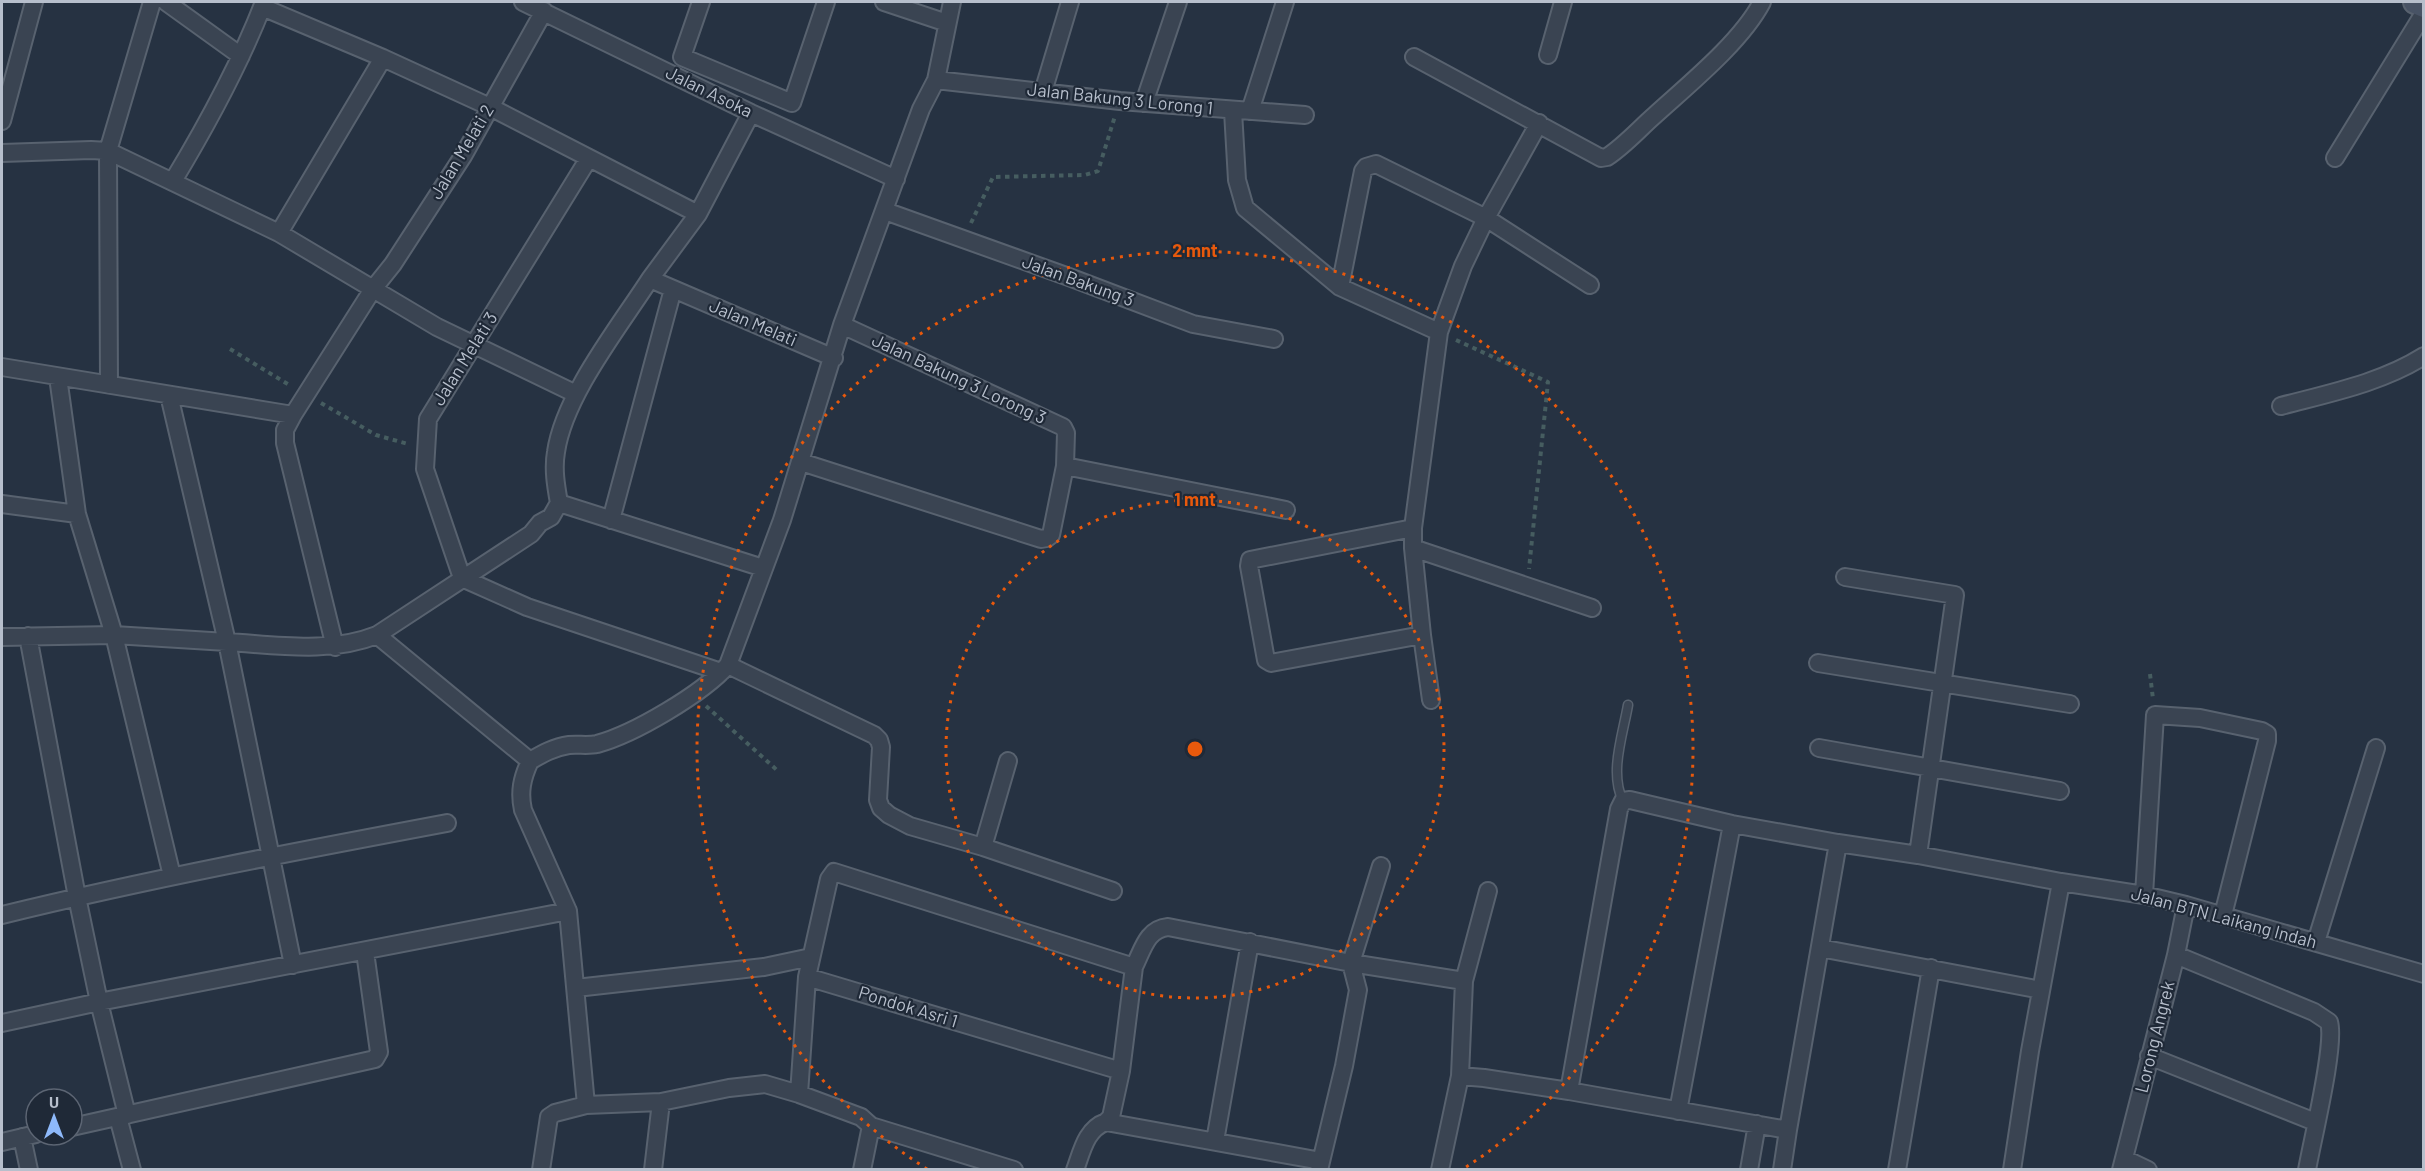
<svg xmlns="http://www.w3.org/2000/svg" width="2425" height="1171" viewBox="0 0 2425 1171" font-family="Barlow,sans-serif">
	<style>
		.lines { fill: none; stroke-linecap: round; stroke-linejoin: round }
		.lane-casing { stroke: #58626f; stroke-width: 11 }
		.street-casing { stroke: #58626f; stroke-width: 20 }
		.secondary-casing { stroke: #58626f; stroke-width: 26 }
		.path { stroke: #465d60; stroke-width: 4; stroke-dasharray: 4.5 4.5; stroke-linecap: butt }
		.lane { stroke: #3a4452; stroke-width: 8 }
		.street { stroke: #3a4452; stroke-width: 16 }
		.secondary { stroke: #485365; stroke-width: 22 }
		.ring { fill: none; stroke: #e8590c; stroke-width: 3; stroke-dasharray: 3 6 }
		.labels { text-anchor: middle; stroke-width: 4.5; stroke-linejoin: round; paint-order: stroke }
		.street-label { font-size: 18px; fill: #b7bfcc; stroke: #1f2937 }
		.centre { fill: #e8590c; stroke: #1f2937; stroke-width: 3 }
		.ring-label { font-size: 18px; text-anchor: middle; font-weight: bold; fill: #e8590c; stroke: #1f2937; stroke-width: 4.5; stroke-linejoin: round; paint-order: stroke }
	</style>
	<rect width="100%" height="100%" fill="#263242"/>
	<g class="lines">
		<defs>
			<path id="lane" d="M1623,801C1609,773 1623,734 1628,705"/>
			<path id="street" d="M166,2L241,56
				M523,2L751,113L896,179
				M701,2L682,57L792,103L826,2
				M884,2L947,23
				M952,2L936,80L921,109L842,325L782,520L728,665C702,694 634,734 597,744C588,746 578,744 569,745C554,747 542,754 530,761C522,778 519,792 523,810L568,911L586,1105L661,1102L729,1088L765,1084L799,1094L861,1117L871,1126L1014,1170
				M262,7L383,58L490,107L698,214L650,279L834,358
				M1548,55L1563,2
				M1414,57L1601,158L1607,157C1624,146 1639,129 1655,115C1689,84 1741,42 1762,2
				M936,80L1120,101L1305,115
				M1043,92L1070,2
				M1144,103L1178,2
				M1233,111L1237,180L1245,208L1340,287L1439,332
				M1250,111L1285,2
				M2,121L34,2
				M2,153L91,150L108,151L279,233L437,327L576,394
				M589,158L428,419L425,469L462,578L527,607L721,672
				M2335,158L2424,13
				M173,181C208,123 240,64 264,2
				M885,211L1069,277L1193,324L1274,339
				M698,214L751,113
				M279,233L383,58
				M1340,287L1363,171L1366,167L1376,164L1486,218L1590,285
				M842,325L1063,427L1066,433L1065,466L1286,510
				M2,367L293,415L373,289L393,264L463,156L544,11
				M58,377L77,514
				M109,385L108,151L152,2
				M169,395L227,642C278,645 329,654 377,635L531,534L540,523L551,517L559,503L763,568
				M2281,406C2330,393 2381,383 2424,356
				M293,415L285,430V443L335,647
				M801,462L1041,539L1047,538L1051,535L1065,466
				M559,503C556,486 553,469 556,452C564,396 619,327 650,279
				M2,504L77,514L114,635L172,876
				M611,520L673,289
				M1413,528L1250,560L1249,566L1266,660L1271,663L1422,635L1413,548V528L1439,332L1463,266L1486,218L1539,123
				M1413,548L1592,608
				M1845,577L1955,595L1918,855
				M377,635L530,761
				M1422,635L1431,700
				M28,636L77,897L99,1002L127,1115
				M2,637L114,635L227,642L293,965
				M1818,663L2070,704
				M728,665L874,735L879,740L881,747L878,800L881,808L889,815L910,826L983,847L1113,891
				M1819,748L2060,791
				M983,847L1008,761
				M2144,895L2155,715L2200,718L2262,731L2267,734V741L2223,915
				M2,915C149,879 298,851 447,823
				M2316,942L2376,748
				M1820,948L2041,990
				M2176,955L2314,1012L2329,1022C2336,1044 2312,1141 2307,1170
				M1134,967L1121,1071L1111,1117L1106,1122L1321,1161
				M807,977L1121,1071
				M576,988L764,967L811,957
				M2,1023L99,1002L568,911
				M2149,1056L2315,1122
				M1460,1076L1484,1078L1569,1091L1788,1130L1838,843L1918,855L2061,882
				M1569,1091L1619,809L1623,801L1630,800L1732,824L1838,843
				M799,1094L807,977L829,879L834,872L1134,967C1143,949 1147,929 1168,927L1351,963L1464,981
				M1678,1111L1732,824
				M118,1117L132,1170
				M72,1127L375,1059L379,1052L365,952
				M22,1137L29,1170
				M1215,1141L1250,942
				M2,1142L36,1134
				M2125,1159L2148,1170
				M541,1170L549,1117L555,1113L586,1105
				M653,1170L661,1102
				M862,1170L871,1126
				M1075,1170C1082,1151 1086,1129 1106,1122
				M1319,1170L1344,1066L1358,990L1351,963L1381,866
				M1440,1170L1460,1076L1464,981L1488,891
				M1749,1170L1757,1124
				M1782,1170L1788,1130
				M1897,1170L1931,968
				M2012,1170L2030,1051L2061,882L2144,895L2186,905L2424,974
				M2121,1170L2176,955L2186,905"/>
			<path id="secondary" d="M2415,2L2424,6"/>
		</defs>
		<use href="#lane" class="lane-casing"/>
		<use href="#street" class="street-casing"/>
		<use href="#secondary" class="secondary-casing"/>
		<path class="path" d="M971,223L993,177L1085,175L1098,171L1115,116
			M1456,340L1548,382L1529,569
			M230,349L291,386
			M321,403L376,435L408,444
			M2150,674L2153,699
			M706,706L779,772"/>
		<use href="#lane" class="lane"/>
		<use href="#street" class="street"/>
		<use href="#secondary" class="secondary"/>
	</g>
	<g class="ring">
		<circle cx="1195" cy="749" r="249"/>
		<path d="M927 1169A498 498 0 1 1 1463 1169"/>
	</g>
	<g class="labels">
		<g class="street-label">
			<text transform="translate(709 92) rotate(26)" y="6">Jalan Asoka</text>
			<text transform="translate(1120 99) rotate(6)" y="6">Jalan Bakung 3 Lorong 1</text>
			<text transform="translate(462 152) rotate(-59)" y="6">Jalan Melati 2</text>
			<text transform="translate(1078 281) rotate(20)" y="6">Jalan Bakung 3</text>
			<text transform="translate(753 323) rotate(23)" y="6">Jalan Melati</text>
			<text transform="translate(465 359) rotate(-58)" y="6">Jalan Melati 3</text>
			<text transform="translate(959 379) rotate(25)" y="6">Jalan Bakung 3 Lorong 3</text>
			<text transform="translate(2224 918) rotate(15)" y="6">Jalan BTN Laikang Indah</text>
			<text transform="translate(908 1007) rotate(17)" y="6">Pondok Asri 1</text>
			<text transform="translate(2155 1037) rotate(-76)" y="6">Lorong Angrek</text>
		</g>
	</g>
	<circle cx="1195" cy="749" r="9" class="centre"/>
	<g class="ring-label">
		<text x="1195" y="257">2 mnt</text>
		<text x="1195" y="506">1 mnt</text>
	</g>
	<rect width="2425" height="1171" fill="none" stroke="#b7bfcc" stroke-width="6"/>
	<g transform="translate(54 1117)"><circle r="28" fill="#1f2937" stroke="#5c6573" stroke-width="1.5"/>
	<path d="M0-4.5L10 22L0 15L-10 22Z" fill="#8eb9fa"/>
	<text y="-9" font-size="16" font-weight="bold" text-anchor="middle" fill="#b7bfcc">U</text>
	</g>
</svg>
